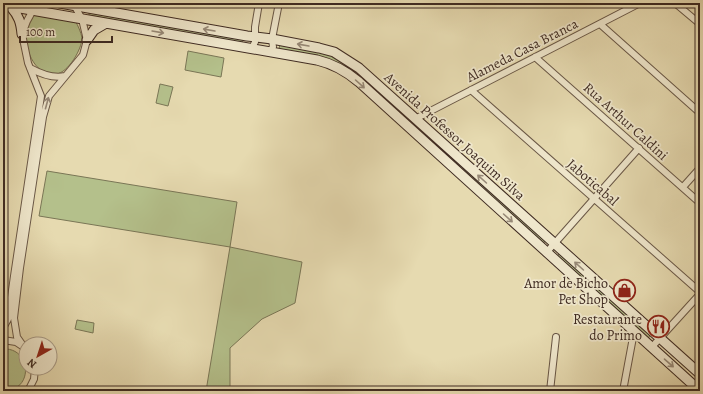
<svg xmlns="http://www.w3.org/2000/svg" width="703" height="394" viewBox="0 0 703 394" font-family="Alegreya,serif">
	<style>
		.green { fill: #b4c08b; stroke: #7a7656 }
		.lines { fill: none; stroke-linecap: round; stroke-linejoin: round }
		.minor-casing { stroke: #695746; stroke-width: 8 }
		.secondary-casing { stroke: #3f2b22; stroke-width: 11 }
		.minor { stroke: #efe7cc; stroke-width: 6 }
		.secondary { stroke: #efe7cc; stroke-width: 9 }
		.oneway { stroke: #978977 }
		.labels { text-anchor: middle; stroke-width: 3.5; stroke-linejoin: round; paint-order: stroke }
		.street-label { font-size: 14px; fill: #3f2b22; stroke: #efe7cc }
		.poi-label { font-size: 14px; fill: #3f2b22; stroke: #efe7cc; text-anchor: end }
	</style>
	<rect width="100%" height="100%" fill="#e6dab0"/>
	<filter id="stains"><feTurbulence type="fractalNoise" baseFrequency=".005" numOctaves="4"/><feColorMatrix values="0 0 0 0 .2 0 0 0 0 .09 0 0 0 0 .02 0 0 0 .5 -.17"/></filter>
	<radialGradient id="worn" r=".72"><stop offset=".6" stop-color="#630" stop-opacity="0"/><stop offset="1" stop-color="#630" stop-opacity=".3"/></radialGradient>
	<path class="green" d="M89,12L245,38L241,43L89,15Z
		M34,13L75,20C78,26 81,32 82,38C82,49 68,73 56,74C33,76 23,46 27,28C28,23 32,18 34,13Z
		M280,44L326,52L353,67L545,240L543,245L324,58L279,49Z
		M188,51L224,58L221,77L185,70Z
		M160,84L173,87L168,106L156,103Z
		M47,171L237,202L230,247L302,262L295,303L262,319L230,348V388L232,391H206L230,247L39,216Z
		M560,253L650,335L648,339L557,256Z
		M77,320L94,323L93,333L75,329Z
		M3,349C31,347 35,391 3,391Z"/>
	<g class="lines">
		<defs>
			<path id="minor" d="M675,3L700,24
				M600,24L700,113
				M252,48L255,42V27L259,3
				M270,51L273,47L272,39L279,3
				M535,57L700,203
				M30,68C41,74 53,79 65,76
				M471,90L700,292
				M415,119L640,3
				M683,187L700,168
				M546,253L639,148
				M3,328L8,319L14,276L41,96L28,63L22,34L27,21L33,10L42,3
				M3,340L16,342L22,346
				M24,347L17,337L14,318L20,268L43,117L49,96L83,55L87,40L82,19L74,5
				M651,348L700,294
				M28,391L34,379L35,368
				M550,391L556,337
				M623,391L634,332"/>
			<path id="secondary" d="M60,3L247,36L272,39L319,48L334,52L359,68L700,374
				M3,5L317,60C334,64 346,71 359,82L700,391
				M11,7C19,16 21,23 22,34
				M87,40L94,30L106,23"/>
		</defs>
		<use href="#minor" class="minor-casing"/>
		<use href="#secondary" class="secondary-casing"/>
		<use href="#minor" class="minor"/>
		<use href="#secondary" class="secondary"/>
	</g>
	<defs><path id="oneway-shaft" d="M-6 0H5M1.5-3L5.5 0L1.5 3" fill="none" stroke-width="1.6" stroke-linecap="round" stroke-linejoin="round"/></defs>
	<g class="oneway">
		<use href="#oneway-shaft" transform="translate(209 30) rotate(-170)"/>
		<use href="#oneway-shaft" transform="translate(158 32) rotate(10)"/>
		<use href="#oneway-shaft" transform="translate(303 45) rotate(-170)"/>
		<use href="#oneway-shaft" transform="translate(360 84) rotate(42)"/>
		<use href="#oneway-shaft" transform="translate(47 103) rotate(-75)"/>
		<use href="#oneway-shaft" transform="translate(482 179) rotate(-138)"/>
		<use href="#oneway-shaft" transform="translate(508 218) rotate(42)"/>
		<use href="#oneway-shaft" transform="translate(579 266) rotate(-138)"/>
		<use href="#oneway-shaft" transform="translate(669 363) rotate(41)"/>
	</g>
	<defs>
		<symbol id="shop-ring" viewBox="-11 -11 22 22"><circle r="9.5" fill="#efe7cc" stroke="#8f2418" stroke-width="1.5"/><path d="M-5-2.5h2.3a2.7 3.5 0 0 1 5.4 0H5L5.5 6h-11ZM-1.5-2.5h3a1.5 2.3 0 0 0-3 0Z" fill="#8f2418"/></symbol>
		<symbol id="restaurant-ring" viewBox="-11 -11 22 22"><circle r="9.5" fill="#efe7cc" stroke="#8f2418" stroke-width="1.5"/><path d="M-5-6h1v4h1v-4h1v4h1v-4h1v5L-1.5 .5V6h-2V.5L-5-1ZM5-6V6H3V1.5H1.5Q1.5-4 5-6Z" fill="#8f2418"/></symbol>
	</defs>
	<g fill-rule="evenodd">
		<use href="#shop-ring" x="612" y="278" width="25" height="25"/>
		<use href="#restaurant-ring" x="646" y="314" width="25" height="25"/>
	</g>
	<g class="labels">
		<g class="street-label">
			<text transform="translate(522 50) rotate(-27)" y="5">Alameda Casa Branca</text>
			<text transform="translate(626 121) rotate(42)" y="5">Rua Arthur Caldini</text>
			<text transform="translate(455 136) rotate(42)" y="5">Avenida Professor Joaquim Silva</text>
			<text transform="translate(593 182) rotate(41)" y="5">Jaboticabal</text>
		</g>
		<g class="poi-label">
			<text x="608" y="288">Amor de Bicho<tspan x="608" dy="16">Pet Shop</tspan></text>
			<text x="642" y="324">Restaurante<tspan x="642" dy="16">do Primo</tspan></text>
		</g>
	</g>
	<rect width="703" height="394" fill="none" stroke="#e6dab0" stroke-width="16"/>
	<rect x="4" y="4" width="695" height="386" fill="none" stroke="#3f2b22" stroke-width="2"/>
	<rect x="8" y="8" width="687" height="378" fill="none" stroke="#3f2b22"/>
	<g transform="translate(38 356) rotate(219)"><circle r="19" fill="#efe7cc" stroke="#a99c88"/>
	<path d="M0-3L7 15L0 10L-7 15Z" fill="#8f2418"/>
	<text y="-6" font-size="11" font-weight="bold" text-anchor="middle" fill="#3f2b22">N</text>
	</g>
	<path d="M20 36v6h92v-6" fill="none" stroke="#3f2b22" stroke-width="2"/>
	<text x="26" y="36" font-size="12" fill="#3f2b22" stroke="#efe7cc" stroke-width="3" paint-order="stroke">100 m</text>
	<rect width="100%" height="100%" filter="url(#stains)"/>
	<rect width="100%" height="100%" fill="url(#worn)"/>
</svg>
